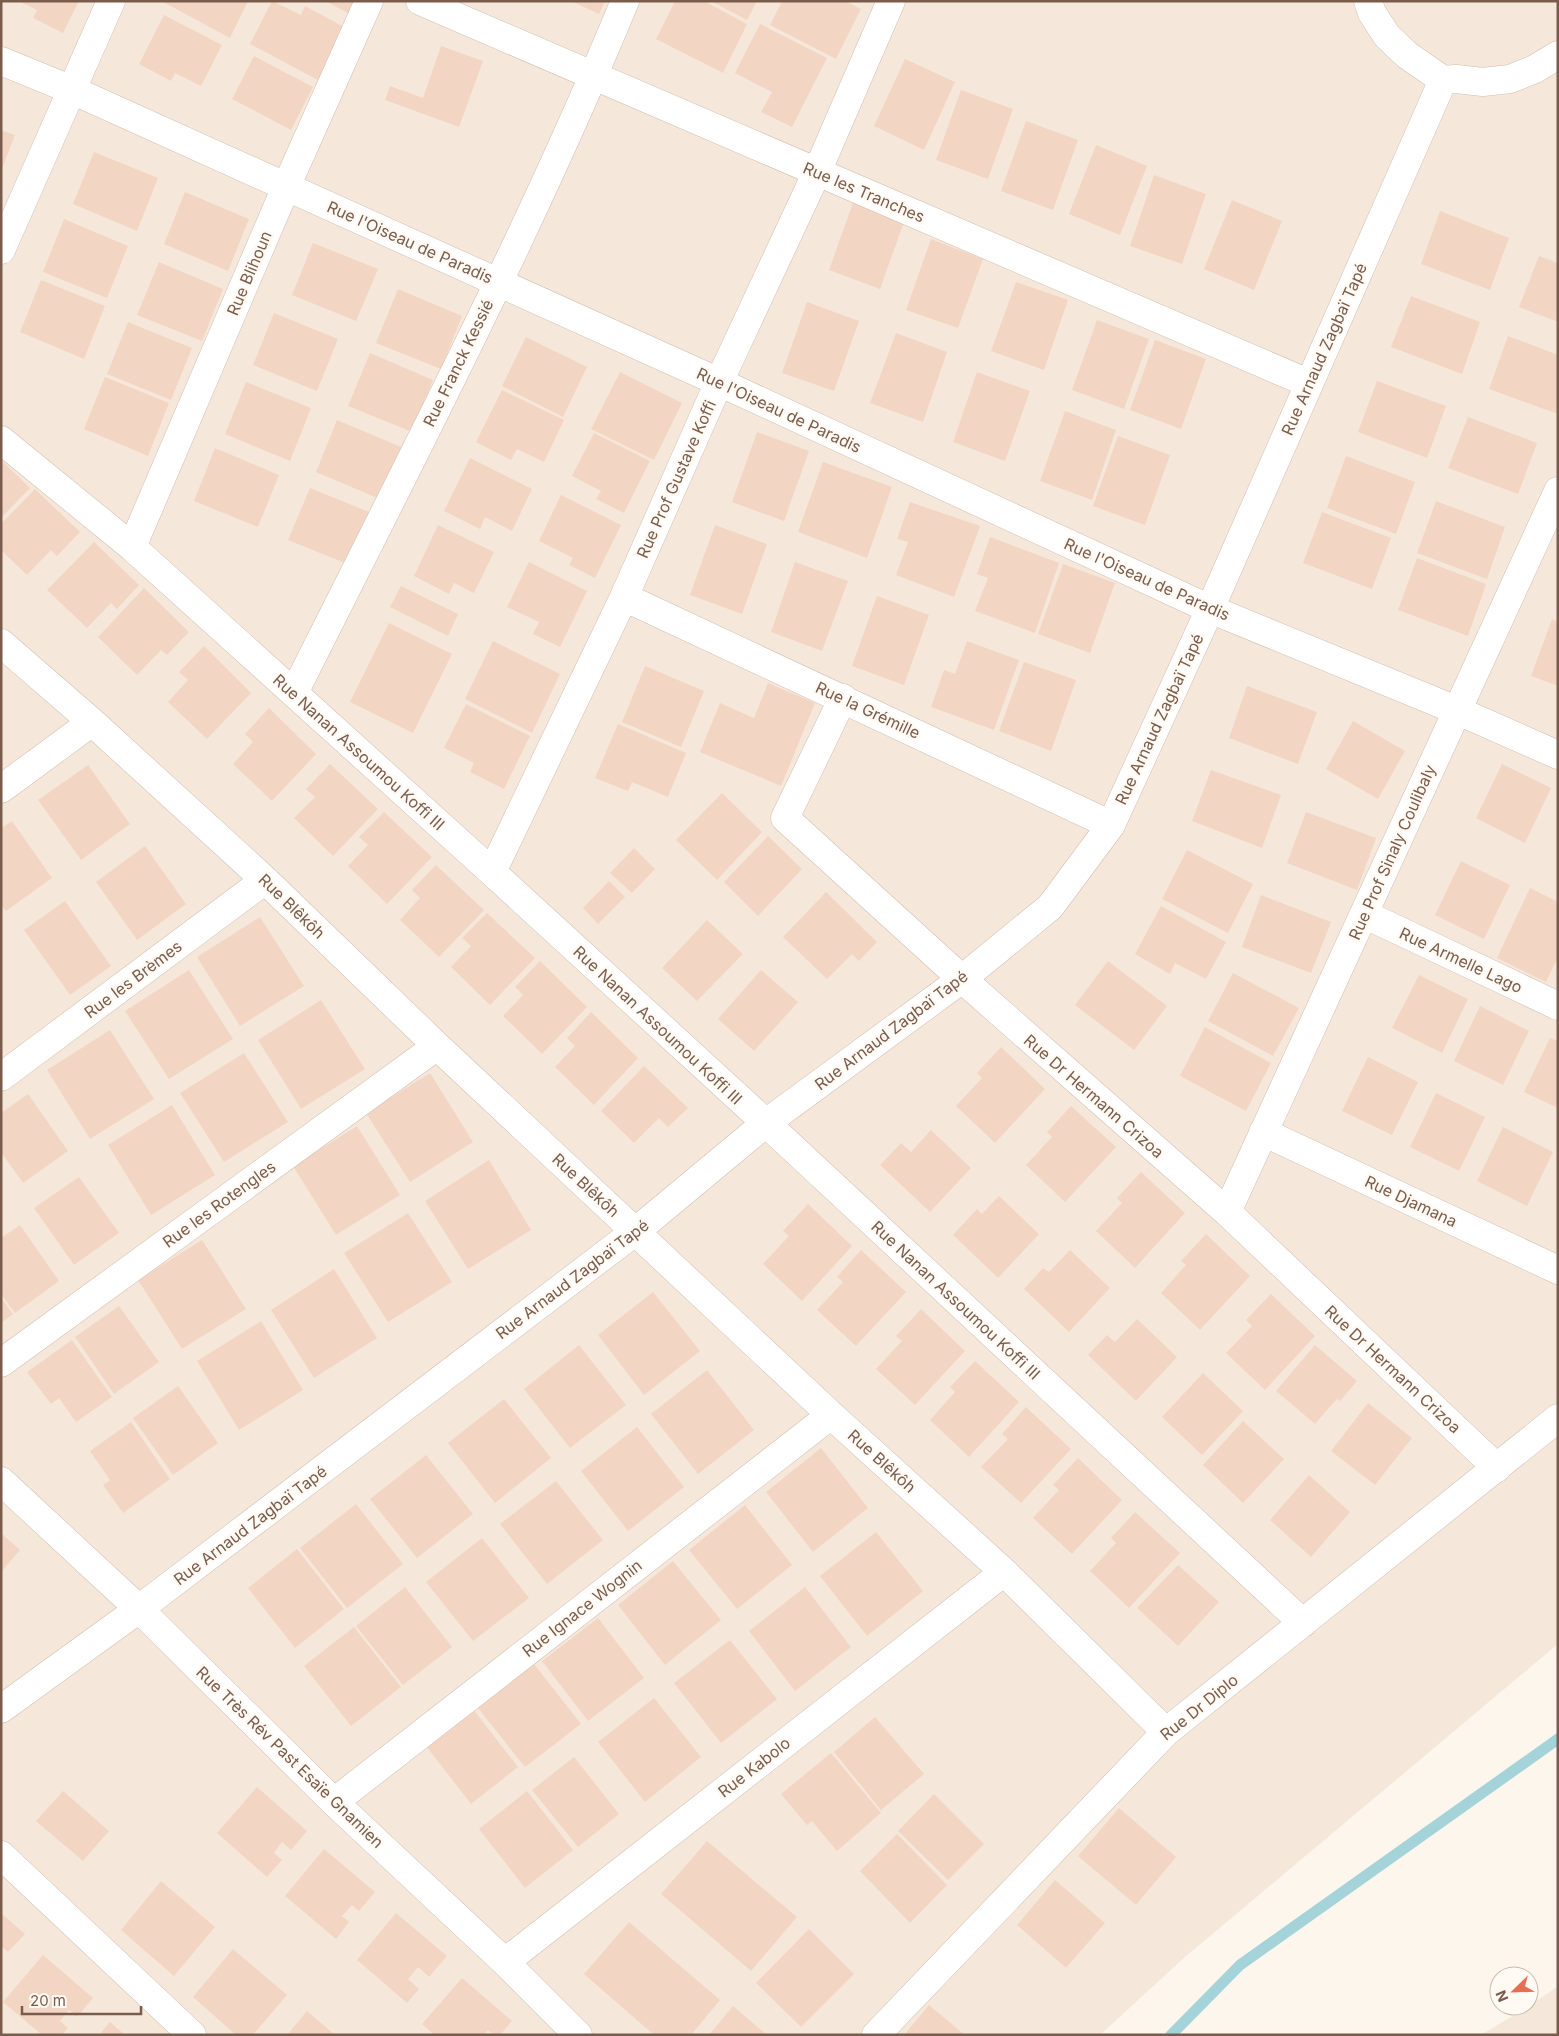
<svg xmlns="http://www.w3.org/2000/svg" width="1559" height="2036" viewBox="0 0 1559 2036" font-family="Inter,sans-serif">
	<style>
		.residential { fill: #f5e8da }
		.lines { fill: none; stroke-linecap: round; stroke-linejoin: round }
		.stream { stroke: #a5d3da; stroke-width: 11 }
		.building { fill: #f3d5c3 }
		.minor-casing { stroke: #d1beb0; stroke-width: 29 }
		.minor { stroke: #fff; stroke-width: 28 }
		.labels { text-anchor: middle; stroke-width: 5; stroke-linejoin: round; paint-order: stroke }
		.street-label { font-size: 16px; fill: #7a5c4d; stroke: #fffaf3 }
	</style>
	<rect width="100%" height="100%" fill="#fdf6ec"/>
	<path class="residential" d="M1,1H1558V1644L1185,1957L1100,2035H1Z
		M1558,1986V2035H1481L1529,2006Z"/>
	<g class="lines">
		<path class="stream" d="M1171,2035L1240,1965L1558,1739"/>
	</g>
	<path class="building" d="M19,1H79L63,33L33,18L37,10Z
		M166,1H248L230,38L165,3Z
		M272,1L301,15L305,6L346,28L318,80L250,44Z
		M325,1H357L350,14Z
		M571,1H605L599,14Z
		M675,1H704L747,24L723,73L656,39Z
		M711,1H757L747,20Z
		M782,1H845L861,9L836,59L770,25Z
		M164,15L222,45L201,86L175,73L171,81L139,64Z
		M760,24L827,58L792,127L761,112L772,92L735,73Z
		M441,46L483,61L459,127L385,100L390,86L423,98Z
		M254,56L313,87L291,130L232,99Z
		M905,59L955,82L924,150L874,126Z
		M961,90L1013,109L988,179L936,160Z
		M1026,121L1078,140L1053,210L1001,191Z
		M1,130L15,135L1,171Z
		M1096,145L1147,166L1120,235L1069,214Z
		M94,152L158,178L137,231L73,204Z
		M1154,175L1206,194L1182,264L1130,246Z
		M185,192L249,219L228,271L164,244Z
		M854,200L905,219L880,289L829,270Z
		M1232,200L1282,221L1254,290L1204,269Z
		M1440,211L1509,238L1490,290L1421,264Z
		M64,219L128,246L107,298L43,272Z
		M931,239L983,259L958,328L906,310Z
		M313,243L378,269L356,321L292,295Z
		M1539,256L1558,263V322L1519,307Z
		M159,262L223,289L202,341L137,315Z
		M41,280L105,306L84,359L20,332Z
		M1016,282L1068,300L1044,370L991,351Z
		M398,289L462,316L441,369L376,343Z
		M1411,296L1480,322L1462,374L1391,347Z
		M807,302L859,321L834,391L782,373Z
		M274,313L338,339L317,391L253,365Z
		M1097,320L1149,339L1124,409L1072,390Z
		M128,322L192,348L171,400L107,374Z
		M896,333L947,352L923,422L870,403Z
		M1508,336L1558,355V414L1489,389Z
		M526,337L587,367L563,417L502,386Z
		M1155,340L1206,359L1181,429L1130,410Z
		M370,353L433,380L412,432L348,406Z
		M620,372L682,403L654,460L591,429Z
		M977,372L1030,391L1005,461L953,442Z
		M105,377L169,403L148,456L84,429Z
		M1377,381L1446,406L1427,458L1358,432Z
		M246,382L311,408L290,461L225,434Z
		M502,390L564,420L544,462L517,449L511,460L476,442Z
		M1065,411L1116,430L1092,500L1040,481Z
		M1468,417L1537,443L1518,494L1448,468Z
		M337,420L401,447L380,499L316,472Z
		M757,432L809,451L784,521L732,502Z
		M594,433L650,461L624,513L596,499L601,491L572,476Z
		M1118,436L1170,455L1145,525L1093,506Z
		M215,448L279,475L258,527L194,501Z
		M1346,456L1415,482L1396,534L1327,508Z
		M470,458L532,489L512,531L485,517L480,529L444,511Z
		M1,460L30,488L1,518Z
		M823,462L892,487L867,558L798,532Z
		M310,488L374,514L352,566L288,540Z
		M35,489L80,532L57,556L51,550L27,575L1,550V524Z
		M561,495L621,525L595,578L569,565L573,558L539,541Z
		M1436,501L1505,527L1487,579L1417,553Z
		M910,502L980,526L954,597L896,575L908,542L897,539Z
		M1322,512L1391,538L1372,589L1303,563Z
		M438,525L494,552L474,593L454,583L449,594L414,576Z
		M715,525L767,544L742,614L690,595Z
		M990,537L1059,563L1035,633L975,611L988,578L977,574Z
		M94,542L139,585L117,609L111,603L87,628L47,590Z
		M1417,558L1486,584L1468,636L1398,610Z
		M529,562L587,591L560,647L533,634L539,622L507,607Z
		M795,562L848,581L822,651L771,632Z
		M1063,564L1115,583L1090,653L1038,634Z
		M401,586L458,614L448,636L390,607Z
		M144,588L189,632L167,655L161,650L137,675L98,637Z
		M877,596L929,615L904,685L852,666Z
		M1552,619L1558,622V686L1531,676Z
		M389,623L452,654L413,733L350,702Z
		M493,641L560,674L532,733L465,699Z
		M967,641L1019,660L994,730L931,707L944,670L955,674Z
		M204,646L251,693L207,739L168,702L188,680L179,672Z
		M1024,662L1076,680L1051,751L999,731Z
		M645,666L704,691L681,747L622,722Z
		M768,683L815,703L781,786L700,752L720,703L754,718Z
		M1247,686L1317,712L1298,764L1229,738Z
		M466,704L530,736L504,789L470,772L474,763L444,748Z
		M269,708L316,754L272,801L233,764L253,742L245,734Z
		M1353,721L1405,751L1378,799L1326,769Z
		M618,724L686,753L668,797L632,782L628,791L595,778Z
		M330,764L378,809L333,856L294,818L315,797L306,789Z
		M1502,764L1551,788L1525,843L1476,818Z
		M88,765L130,824L81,860L38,800Z
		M1211,770L1281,795L1262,848L1192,821Z
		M722,793L762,832L717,880L676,840Z
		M384,812L432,857L387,904L348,866L368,845L359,837Z
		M1306,812L1376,838L1357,890L1287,863Z
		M12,821L52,878L6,911L1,905V828Z
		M768,836L802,869L758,916L724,882Z
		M145,846L186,904L137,940L96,882Z
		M634,848L655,869L632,893L610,873Z
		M1187,850L1253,884L1228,933L1162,899Z
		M1461,861L1510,885L1484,939L1435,915Z
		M436,865L484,910L439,957L400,920L420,898L412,890Z
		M609,881L625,897L598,924L583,908Z
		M1530,888L1558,902V957L1546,982L1497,958Z
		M826,892L877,942L859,961L852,954L827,979L783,937Z
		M1261,895L1331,922L1311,973L1242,947Z
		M65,901L111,966L70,995L24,930Z
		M1161,906L1226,942L1206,979L1175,963L1170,974L1135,954Z
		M487,913L535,958L490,1005L451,967L471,946L462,938Z
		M260,917L304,986L240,1026L197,957Z
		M707,920L743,954L697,1001L662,968Z
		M540,961L587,1007L542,1054L503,1016L523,995L515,987Z
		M1108,961L1167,1006L1134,1050L1075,1005Z
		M189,970L233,1039L169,1079L125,1011Z
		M761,970L798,1002L754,1051L718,1019Z
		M1233,973L1299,1008L1273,1056L1208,1021Z
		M1419,975L1468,999L1442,1053L1392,1028Z
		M321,1000L365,1069L301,1109L258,1040Z
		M1480,1006L1529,1031L1503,1085L1454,1061Z
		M591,1012L638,1058L594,1105L555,1067L575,1046L567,1038Z
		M1205,1027L1271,1063L1246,1111L1180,1076Z
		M110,1030L154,1099L90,1139L47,1070Z
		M1550,1038L1558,1041V1108L1524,1092Z
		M1001,1047L1045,1089L995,1143L956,1106L982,1078L977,1073Z
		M244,1053L288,1122L224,1162L180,1093Z
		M1368,1057L1418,1082L1392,1135L1342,1111Z
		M644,1066L688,1108L668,1127L659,1118L634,1143L601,1111Z
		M430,1073L473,1142L410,1182L366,1113Z
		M1436,1093L1485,1117L1459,1171L1410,1147Z
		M28,1094L68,1151L23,1183L1,1152V1113Z
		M172,1105L215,1175L151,1215L108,1145Z
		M1071,1106L1116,1147L1065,1202L1026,1165L1052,1137L1047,1132Z
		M357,1126L400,1195L336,1235L293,1166Z
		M1503,1127L1553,1152L1527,1206L1477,1181Z
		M931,1130L971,1168L930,1212L880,1165L901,1143L911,1152Z
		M489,1160L531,1230L468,1269L425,1201Z
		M1141,1172L1185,1213L1135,1268L1096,1231L1122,1203L1117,1198Z
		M79,1177L119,1233L74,1265L34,1208Z
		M999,1196L1039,1234L998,1278L953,1235L977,1209L982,1214Z
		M808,1204L852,1246L802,1301L763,1264L789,1236L783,1231Z
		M408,1213L452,1282L388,1322L344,1253Z
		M20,1225L59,1281L15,1313L1,1294V1238Z
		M1206,1234L1250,1276L1200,1330L1161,1293L1186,1265L1181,1261Z
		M202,1240L246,1309L182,1349L138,1280Z
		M861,1250L906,1292L856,1346L817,1310L843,1282L837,1277Z
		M1070,1250L1110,1288L1069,1332L1024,1289L1043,1268L1049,1272Z
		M334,1269L377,1338L314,1378L271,1310Z
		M653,1292L700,1351L644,1395L598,1335Z
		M1271,1294L1315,1336L1265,1390L1226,1353L1252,1326L1246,1320Z
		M1,1298L13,1314L1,1323Z
		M119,1306L159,1362L114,1394L75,1337Z
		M921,1309L965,1351L915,1405L876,1369L902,1341L896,1336Z
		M1137,1319L1177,1357L1136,1401L1088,1355L1107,1335L1115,1342Z
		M261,1321L303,1390L239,1430L197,1361Z
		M72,1340L112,1397L76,1422L59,1398L51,1404L27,1372Z
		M579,1345L626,1405L570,1448L524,1389Z
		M1315,1345L1357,1381L1340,1401L1337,1399L1315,1424L1276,1391Z
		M975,1361L1019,1402L969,1457L930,1420L955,1392L950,1387Z
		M707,1370L754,1430L698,1474L651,1414Z
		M1203,1373L1243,1411L1202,1455L1162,1417Z
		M178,1386L218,1443L173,1475L133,1418Z
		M504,1399L551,1458L495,1503L448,1443Z
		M1368,1403L1412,1438L1375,1485L1331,1451Z
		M1026,1407L1071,1449L1021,1503L981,1467L1008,1439L1002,1434Z
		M1243,1421L1284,1459L1243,1503L1203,1465Z
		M131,1422L170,1479L123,1513L103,1485L110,1480L90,1451Z
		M637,1427L684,1487L628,1531L581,1471Z
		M821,1448L868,1508L813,1552L766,1492Z
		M426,1455L473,1514L417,1558L370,1499Z
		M1078,1458L1122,1500L1072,1554L1033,1518L1059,1490L1053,1485Z
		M1309,1475L1350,1512L1311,1557L1270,1520Z
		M556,1481L603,1540L547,1584L500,1524Z
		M356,1504L403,1564L347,1608L300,1548Z
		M745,1505L792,1565L737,1609L689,1550Z
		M1135,1512L1180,1553L1129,1608L1090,1571L1116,1543L1111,1538Z
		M876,1532L923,1591L867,1636L820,1576Z
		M1,1533L20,1550L1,1572Z
		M482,1538L529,1598L473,1641L426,1582Z
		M297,1549L344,1609L295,1648L248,1588Z
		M673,1561L721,1620L665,1665L618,1605Z
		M1178,1565L1219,1602L1178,1646L1137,1608Z
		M405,1587L452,1647L403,1685L356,1626Z
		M805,1587L851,1647L795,1691L749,1631Z
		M598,1618L644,1678L588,1721L542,1661Z
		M354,1627L401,1687L351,1726L304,1666Z
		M730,1640L777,1699L721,1743L674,1683Z
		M534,1664L581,1724L525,1767L478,1708Z
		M654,1698L701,1757L645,1802L598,1742Z
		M473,1709L518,1767L471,1804L426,1746Z
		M875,1717L924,1774L881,1810L834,1752Z
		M831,1753L881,1813L837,1851L812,1821L807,1825L781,1794Z
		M574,1757L619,1814L578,1847L532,1790Z
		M257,1787L307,1831L291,1850L282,1842L274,1853L282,1860L267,1877L217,1833Z
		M63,1791L109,1831L83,1861L36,1821Z
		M527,1791L573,1850L525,1888L479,1829Z
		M934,1794L984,1844L948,1880L898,1831Z
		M1119,1808L1176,1857L1136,1905L1078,1856Z
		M897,1834L947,1885L910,1923L860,1871Z
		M707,1841L797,1917L751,1971L661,1894Z
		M324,1849L375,1892L359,1911L352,1905L342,1916L349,1922L336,1939L285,1896Z
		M1055,1880L1105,1923L1066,1968L1017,1925Z
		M161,1881L215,1927L174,1976L121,1930Z
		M1,1913L25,1934L8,1952L1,1946Z
		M396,1913L447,1956L429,1977L418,1967L408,1979L419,1989L407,2003L357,1960Z
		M629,1922L720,2000L691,2035H654L584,1974Z
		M809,1929L854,1974L801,2027L756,1983Z
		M233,1949L287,1995L253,2035H236L193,1997Z
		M43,1955L93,1998L77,2017L69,2010L60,2021L68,2028L62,2035H42L3,2002Z
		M462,1978L512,2021L500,2035H494L488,2030L484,2035H434L422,2024Z
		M929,2005L965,2035H904Z
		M733,2006L767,2035H709Z
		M307,2011L335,2035H287Z
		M110,2022L125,2035H99Z"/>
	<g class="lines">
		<defs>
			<path id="minor" d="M420,1L1308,383
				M1368,1L1372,13L1387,36L1407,55L1443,80L1456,79L1483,82L1510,79L1535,69L1558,55
				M1,61L72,90L719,382L1210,609L1456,710L1558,755
				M1,250L111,1
				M1,440L132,547L492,872L766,1123L1303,1623
				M132,547L286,187L369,1
				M624,597L1111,825
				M1,643L92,722L265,880L437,1046L831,1415L1004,1572L1166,1732
				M294,693C408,465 527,238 625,1
				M843,698L785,818L962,979L1227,1212L1497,1468
				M1,789L92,722
				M492,872L624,597L719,382L817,172L891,1
				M1364,914L1558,1006
				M1,1077L265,880
				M1263,1132L1558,1270
				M1227,1212L1558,491
				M1,1363L437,1046
				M1,1481L139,1609L334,1802L505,1962L578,2035
				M1,1709L139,1609L636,1231L766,1123L962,979L1050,907L1111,825L1210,609L1443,80
				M334,1802L831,1415
				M1,1855L192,2035
				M505,1962L1004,1572
				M876,2035L1166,1732L1558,1418"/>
		</defs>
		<use href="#minor" class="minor-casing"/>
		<use href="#minor" class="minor"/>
	</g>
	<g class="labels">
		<g class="street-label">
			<text transform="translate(864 192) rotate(23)" y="6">Rue les Tranches</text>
			<text transform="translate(410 242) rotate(24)" y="6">Rue l'Oiseau de Paradis</text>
			<text transform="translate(249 273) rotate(-67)" y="6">Rue Blihoun</text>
			<text transform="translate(1324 349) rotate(-66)" y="6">Rue Arnaud Zagbaï Tapé</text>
			<text transform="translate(458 363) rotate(-64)" y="6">Rue Franck Kessié</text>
			<text transform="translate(779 410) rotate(25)" y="6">Rue l'Oiseau de Paradis</text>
			<text transform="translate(676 479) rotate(-66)" y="6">Rue Prof Gustave Koffi</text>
			<text transform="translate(1147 579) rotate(24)" y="6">Rue l'Oiseau de Paradis</text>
			<text transform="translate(868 710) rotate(25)" y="6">Rue la Grémille</text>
			<text transform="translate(1159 719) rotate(-65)" y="6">Rue Arnaud Zagbaï Tapé</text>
			<text transform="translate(359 752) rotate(42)" y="6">Rue Nanan Assoumou Koffi III</text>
			<text transform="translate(1392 852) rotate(-66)" y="6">Rue Prof Sinaly Coulibaly</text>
			<text transform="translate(292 906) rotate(44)" y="6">Rue Blêkôh</text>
			<text transform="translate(1461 960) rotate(25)" y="6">Rue Armelle Lago</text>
			<text transform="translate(133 979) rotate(-37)" y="6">Rue les Brèmes</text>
			<text transform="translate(658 1025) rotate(43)" y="6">Rue Nanan Assoumou Koffi III</text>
			<text transform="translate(891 1030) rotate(-37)" y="6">Rue Arnaud Zagbaï Tapé</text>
			<text transform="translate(1094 1096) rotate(41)" y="6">Rue Dr Hermann Crizoa</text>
			<text transform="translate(586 1185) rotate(43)" y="6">Rue Blêkôh</text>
			<text transform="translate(1411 1201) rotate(25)" y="6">Rue Djamana</text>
			<text transform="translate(219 1204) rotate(-36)" y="6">Rue les Rotengles</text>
			<text transform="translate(572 1279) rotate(-37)" y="6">Rue Arnaud Zagbaï Tapé</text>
			<text transform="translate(956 1300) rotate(43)" y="6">Rue Nanan Assoumou Koffi III</text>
			<text transform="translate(1393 1369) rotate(43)" y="6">Rue Dr Hermann Crizoa</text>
			<text transform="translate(882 1461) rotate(42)" y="6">Rue Blêkôh</text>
			<text transform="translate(250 1525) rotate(-37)" y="6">Rue Arnaud Zagbaï Tapé</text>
			<text transform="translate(582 1608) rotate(-38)" y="6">Rue Ignace Wognin</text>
			<text transform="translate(1199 1707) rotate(-39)" y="6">Rue Dr Diplo</text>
			<text transform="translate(290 1757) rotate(44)" y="6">Rue Très Rév Past Esaïe Gnamien</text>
			<text transform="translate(754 1767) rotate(-38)" y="6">Rue Kabolo</text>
		</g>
	</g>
	<rect width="1559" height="2036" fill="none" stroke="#7a5c4d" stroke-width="5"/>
	<g transform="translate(1514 1991) rotate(247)"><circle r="24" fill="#fffaf3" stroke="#cabbb1"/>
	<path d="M0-4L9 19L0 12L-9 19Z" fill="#e76f51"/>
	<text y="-8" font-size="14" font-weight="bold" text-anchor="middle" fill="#7a5c4d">N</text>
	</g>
	<path d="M22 2006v8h119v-8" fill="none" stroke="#7a5c4d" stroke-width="2.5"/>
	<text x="30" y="2006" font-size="15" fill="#7a5c4d" stroke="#fffaf3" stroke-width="4" paint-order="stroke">20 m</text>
</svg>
